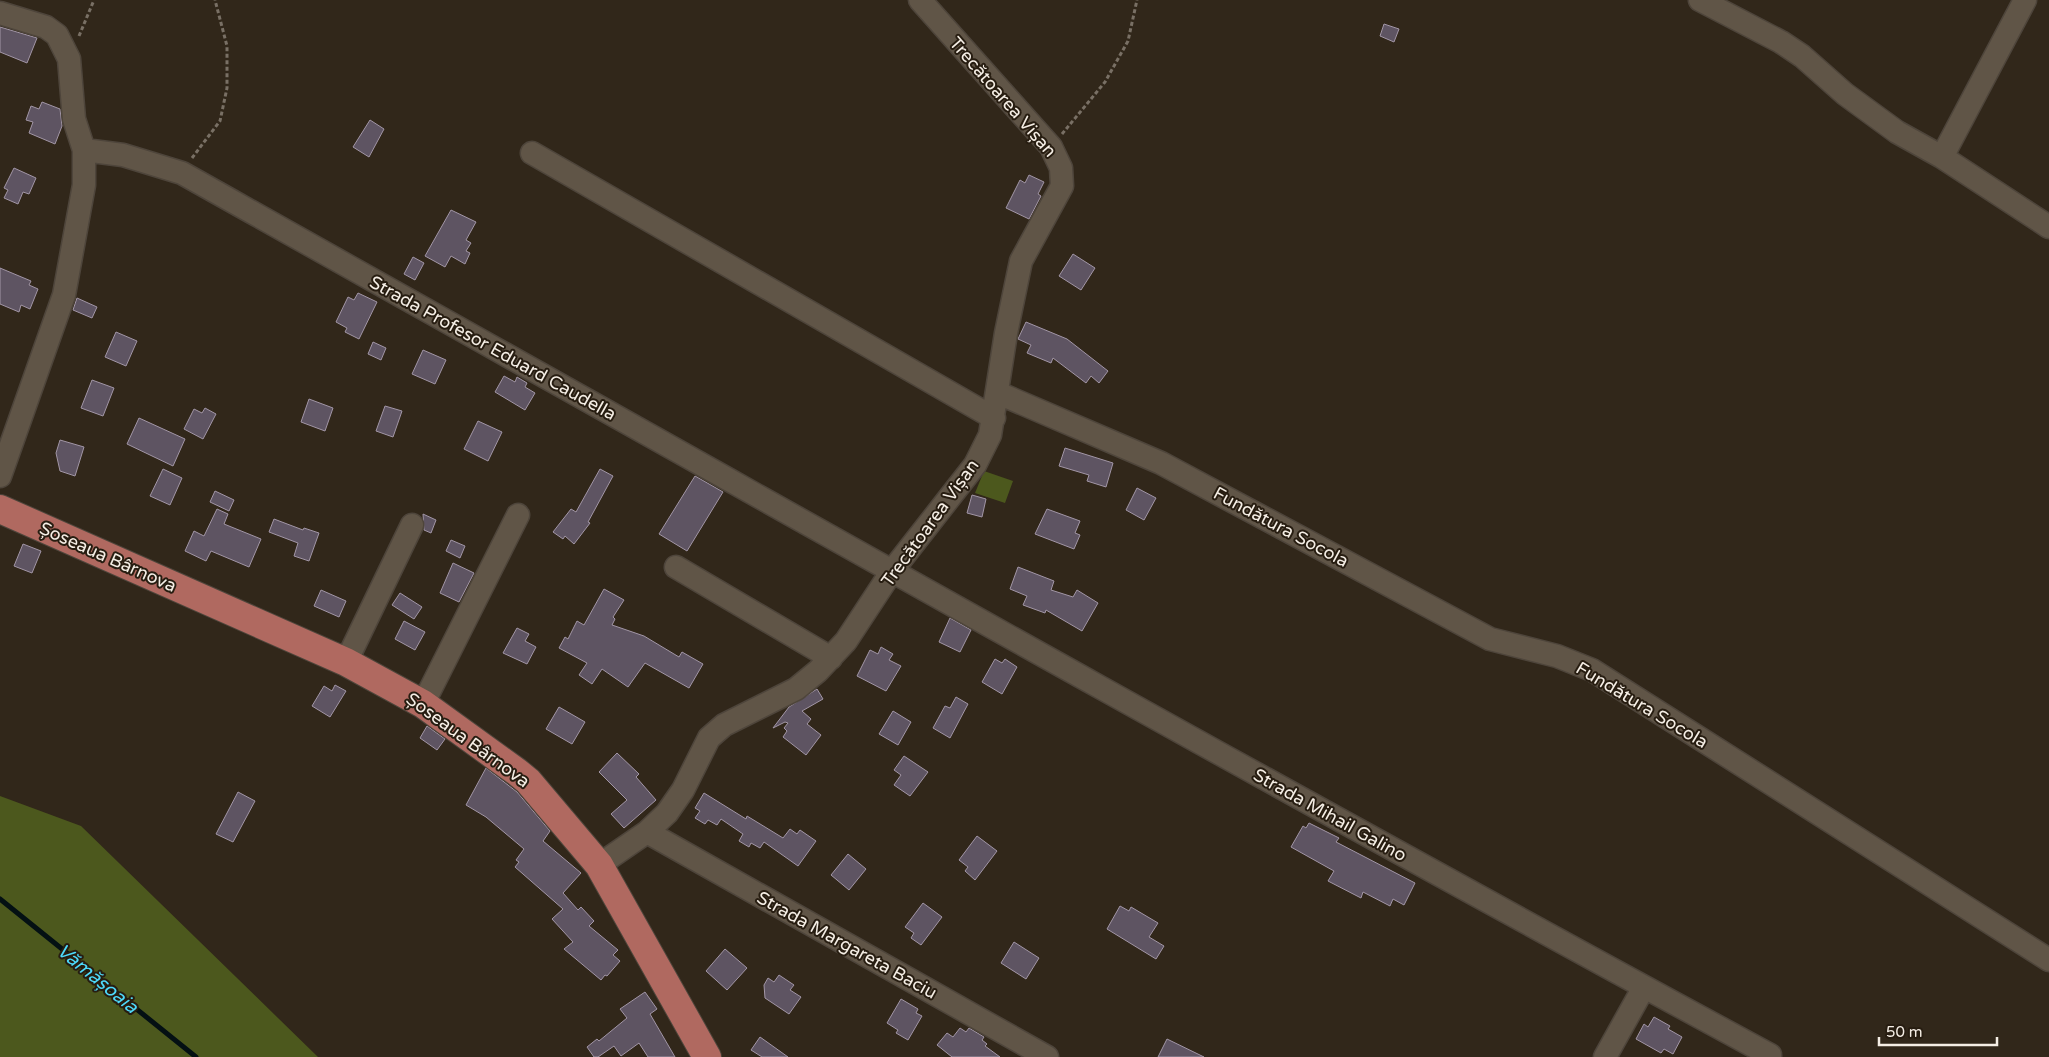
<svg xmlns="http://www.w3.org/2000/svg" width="2049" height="1057" viewBox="0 0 2049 1057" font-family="'Varela Round',sans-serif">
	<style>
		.green { fill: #4c581d }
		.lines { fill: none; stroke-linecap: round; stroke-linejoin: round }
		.stream { stroke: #041013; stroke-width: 5 }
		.building { fill: #5e5462; stroke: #a296a6 }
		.minor-casing { stroke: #4e453b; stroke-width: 25 }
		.major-casing { stroke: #4e453b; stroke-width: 30 }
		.path { stroke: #797065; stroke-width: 3; stroke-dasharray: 4 2.5; stroke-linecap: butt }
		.minor { stroke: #605547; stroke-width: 22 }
		.major { stroke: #b06960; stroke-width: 28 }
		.labels { text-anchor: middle; stroke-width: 4; stroke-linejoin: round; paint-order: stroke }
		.street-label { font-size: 18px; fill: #f5eee5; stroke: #271d11 }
		.water-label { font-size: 19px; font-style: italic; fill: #4dd9fa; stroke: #271d11 }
	</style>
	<rect width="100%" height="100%" fill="#31271a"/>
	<path class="green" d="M984,471L1013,481L1005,503L975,493Z
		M0,796L81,826L318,1057H0Z"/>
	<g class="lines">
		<path class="stream" d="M0,899L196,1057"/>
	</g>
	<path class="building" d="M1384,24L1399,29L1394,42L1380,36Z
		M0,27L37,38L27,63L0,52Z
		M42,102L60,109L62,126L55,144L29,133L33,122L26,120L31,106L39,109Z
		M370,120L384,129L369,157L353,147Z
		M14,168L36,178L29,194L23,192L18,204L4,198L8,190L4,188Z
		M1029,175L1044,182L1038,194L1041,196L1029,219L1006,208L1020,180L1025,183Z
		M451,210L476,222L466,240L471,243L466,251L470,253L465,264L451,256L445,267L425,256Z
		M1073,254L1095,268L1081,290L1059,276Z
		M413,257L424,263L415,280L404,274Z
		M0,268L31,281L29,285L38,289L30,309L21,305L19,312L0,304Z
		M358,293L377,302L359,339L345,332L347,328L336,322L348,297L354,300Z
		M77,298L97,307L92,318L73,310Z
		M1026,322L1067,339L1108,371L1099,383L1091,376L1086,383L1053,358L1051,363L1027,353L1031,345L1018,339Z
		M116,332L137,341L126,366L105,357Z
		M373,342L386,348L381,360L368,354Z
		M423,350L446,360L435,384L412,374Z
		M504,376L515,382L517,377L527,383L525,387L535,393L525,410L495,392Z
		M92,380L114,388L103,416L81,408Z
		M309,399L333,408L325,431L301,422Z
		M385,406L402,411L393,437L376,431Z
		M205,408L216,414L203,439L184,429L194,409L202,413Z
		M139,418L185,439L173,466L127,444Z
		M478,421L502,432L488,461L464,449Z
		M60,440L84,447L75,476L60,471L56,453Z
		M1065,448L1113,463L1106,487L1087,481L1089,475L1059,466Z
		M163,469L182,478L170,505L150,496Z
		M600,469L613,476L588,522L590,523L574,544L565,536L563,539L553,532L571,509L576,512Z
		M695,476L723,492L687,551L659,534Z
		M1137,488L1156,498L1144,520L1126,510Z
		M215,491L234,500L229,511L210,502Z
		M972,495L986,499L982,517L967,513Z
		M217,509L228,514L224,524L261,539L249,567L211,551L206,561L185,551L194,531L204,536Z
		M1047,509L1080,521L1075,533L1080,535L1074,549L1035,534Z
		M423,514L436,520L431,533L424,530Z
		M274,519L303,530L304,528L319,533L309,561L294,556L298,543L269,532Z
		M451,540L465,546L460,558L446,551Z
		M23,544L41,551L32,573L14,566Z
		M453,563L474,573L459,602L440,593Z
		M1018,567L1054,581L1051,590L1073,597L1077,590L1098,603L1082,631L1046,610L1045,613L1023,605L1027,596L1010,589Z
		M604,589L624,600L613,617L615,619L612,625L644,636L679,657L682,652L703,664L689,688L645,663L628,687L602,669L592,684L579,675L587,663L559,648L565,637L568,639L577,621L584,625Z
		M321,590L346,601L339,617L314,606Z
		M400,593L422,607L414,619L392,605Z
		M950,618L971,630L960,652L939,642Z
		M404,621L425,632L415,650L395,639Z
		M517,628L529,634L525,641L536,647L527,664L503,653Z
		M881,647L893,654L889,660L901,666L886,691L857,676L870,650L878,654Z
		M995,659L1002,663L1005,659L1017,667L1002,694L982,682Z
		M335,685L346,691L330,717L312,706L324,686L332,691Z
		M817,689L823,699L802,711L811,719L807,724L821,735L806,755L783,737L787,731L784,728L788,723L785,722L773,728L789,707Z
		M956,697L968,704L950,738L933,728L945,706L950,708Z
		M559,707L585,722L572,744L546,729Z
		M893,711L911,722L898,745L879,734Z
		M427,726L445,739L437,750L420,738Z
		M617,753L639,774L636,777L656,800L624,828L611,814L627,800L599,772Z
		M904,756L928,772L910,796L894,785L901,775L894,770Z
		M486,768L517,792L550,831L543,841L581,873L563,893L578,910L581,907L594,921L589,926L618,950L613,955L620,961L607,976L605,975L601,980L564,949L573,942L552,919L563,909L515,867L519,862L516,860L524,849L486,817L466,805Z
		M238,792L255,801L233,842L216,834Z
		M704,793L746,819L747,816L783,838L790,829L797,834L800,830L816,841L798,866L764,842L760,848L751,843L749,847L739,841L743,834L721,819L717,825L708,820L705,824L695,818L700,811L695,808Z
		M1309,823L1339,838L1336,842L1415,883L1404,905L1393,899L1390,906L1363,892L1361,898L1328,881L1334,871L1291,847L1303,826L1306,828Z
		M977,836L997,851L975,880L965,871L968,867L959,860Z
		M848,854L866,869L849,890L831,875Z
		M923,903L942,917L921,945L911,938L914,933L905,927Z
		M1120,906L1129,911L1131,907L1158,923L1149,937L1164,946L1156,959L1107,929Z
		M1014,942L1039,958L1026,979L1001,963Z
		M725,949L747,968L727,990L706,971Z
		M779,975L794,985L790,990L801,997L789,1014L765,998L764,985L768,978L774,982Z
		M645,992L657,1009L650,1014L675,1057H648L639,1043L621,1056L614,1046L598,1057H594L587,1047L597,1039L599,1041L627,1018L620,1009Z
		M901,999L918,1009L916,1013L922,1016L908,1040L896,1033L898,1030L887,1023Z
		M1654,1017L1670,1026L1668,1029L1682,1037L1673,1054L1664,1049L1661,1053L1636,1039L1644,1024L1648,1027Z
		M960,1028L966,1032L969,1028L984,1037L982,1040L987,1044L985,1046L1000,1057H952L937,1045L947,1033L953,1037Z
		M760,1037L788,1057H762L751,1050Z
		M1167,1039L1204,1057H1158Z"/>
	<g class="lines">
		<defs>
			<path id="minor" d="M1700,0L1781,42L1802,56L1845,94L1897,132L1942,157L2049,227
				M0,13L46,27L57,35L69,59L74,119L84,150V185L64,295L0,476
				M84,150L123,155L182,173C710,469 1237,767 1770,1055V1057
				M532,153L994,418
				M1942,157L2025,0
				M998,393L1161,463L1490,639L1557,656L1592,670L2049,960
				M676,567L831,658
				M346,662L412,525
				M423,704L518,515
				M647,832L1047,1057
				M599,865L647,832L667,813L683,790L709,738L724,725L796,689L818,671L846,641L892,571L975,465L990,435L1006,333L1021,261L1062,186L1061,168L1051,147L920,0
				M1605,1057L1644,987"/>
			<path id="major" d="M0,509L346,662L423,704L517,772L528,781L599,865L707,1057"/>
		</defs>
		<use href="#minor" class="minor-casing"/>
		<use href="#major" class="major-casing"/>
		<path class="path" d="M79,36L94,0
			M1062,134L1105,82L1128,41L1137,0
			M192,158L220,121L227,88V46L215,0"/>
		<use href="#minor" class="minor"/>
		<use href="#major" class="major"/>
	</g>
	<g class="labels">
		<g class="street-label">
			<text transform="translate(1003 97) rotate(49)" y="6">Trecătoarea Vișan</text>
			<text transform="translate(493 348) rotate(29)" y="6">Strada Profesor Eduard Caudella</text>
			<text transform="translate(930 523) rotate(-54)" y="6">Trecătoarea Vișan</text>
			<text transform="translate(1281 527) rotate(28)" y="6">Fundătura Socola</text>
			<text transform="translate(108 557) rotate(24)" y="6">Șoseaua Bârnova</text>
			<text transform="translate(1642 705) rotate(31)" y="6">Fundătura Socola</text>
			<text transform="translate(468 740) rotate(36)" y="6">Șoseaua Bârnova</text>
			<text transform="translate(1330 815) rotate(29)" y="6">Strada Mihail Galino</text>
			<text transform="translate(847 945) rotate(29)" y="6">Strada Margareta Baciu</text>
		</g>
		<g class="water-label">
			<text transform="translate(98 978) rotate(39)" y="7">Vămășoaia</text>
		</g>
	</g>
	<path d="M1879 1037v8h118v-8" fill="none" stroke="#f5eee5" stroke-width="2.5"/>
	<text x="1886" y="1037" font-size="15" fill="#f5eee5" stroke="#271d11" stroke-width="4" paint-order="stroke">50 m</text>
</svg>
